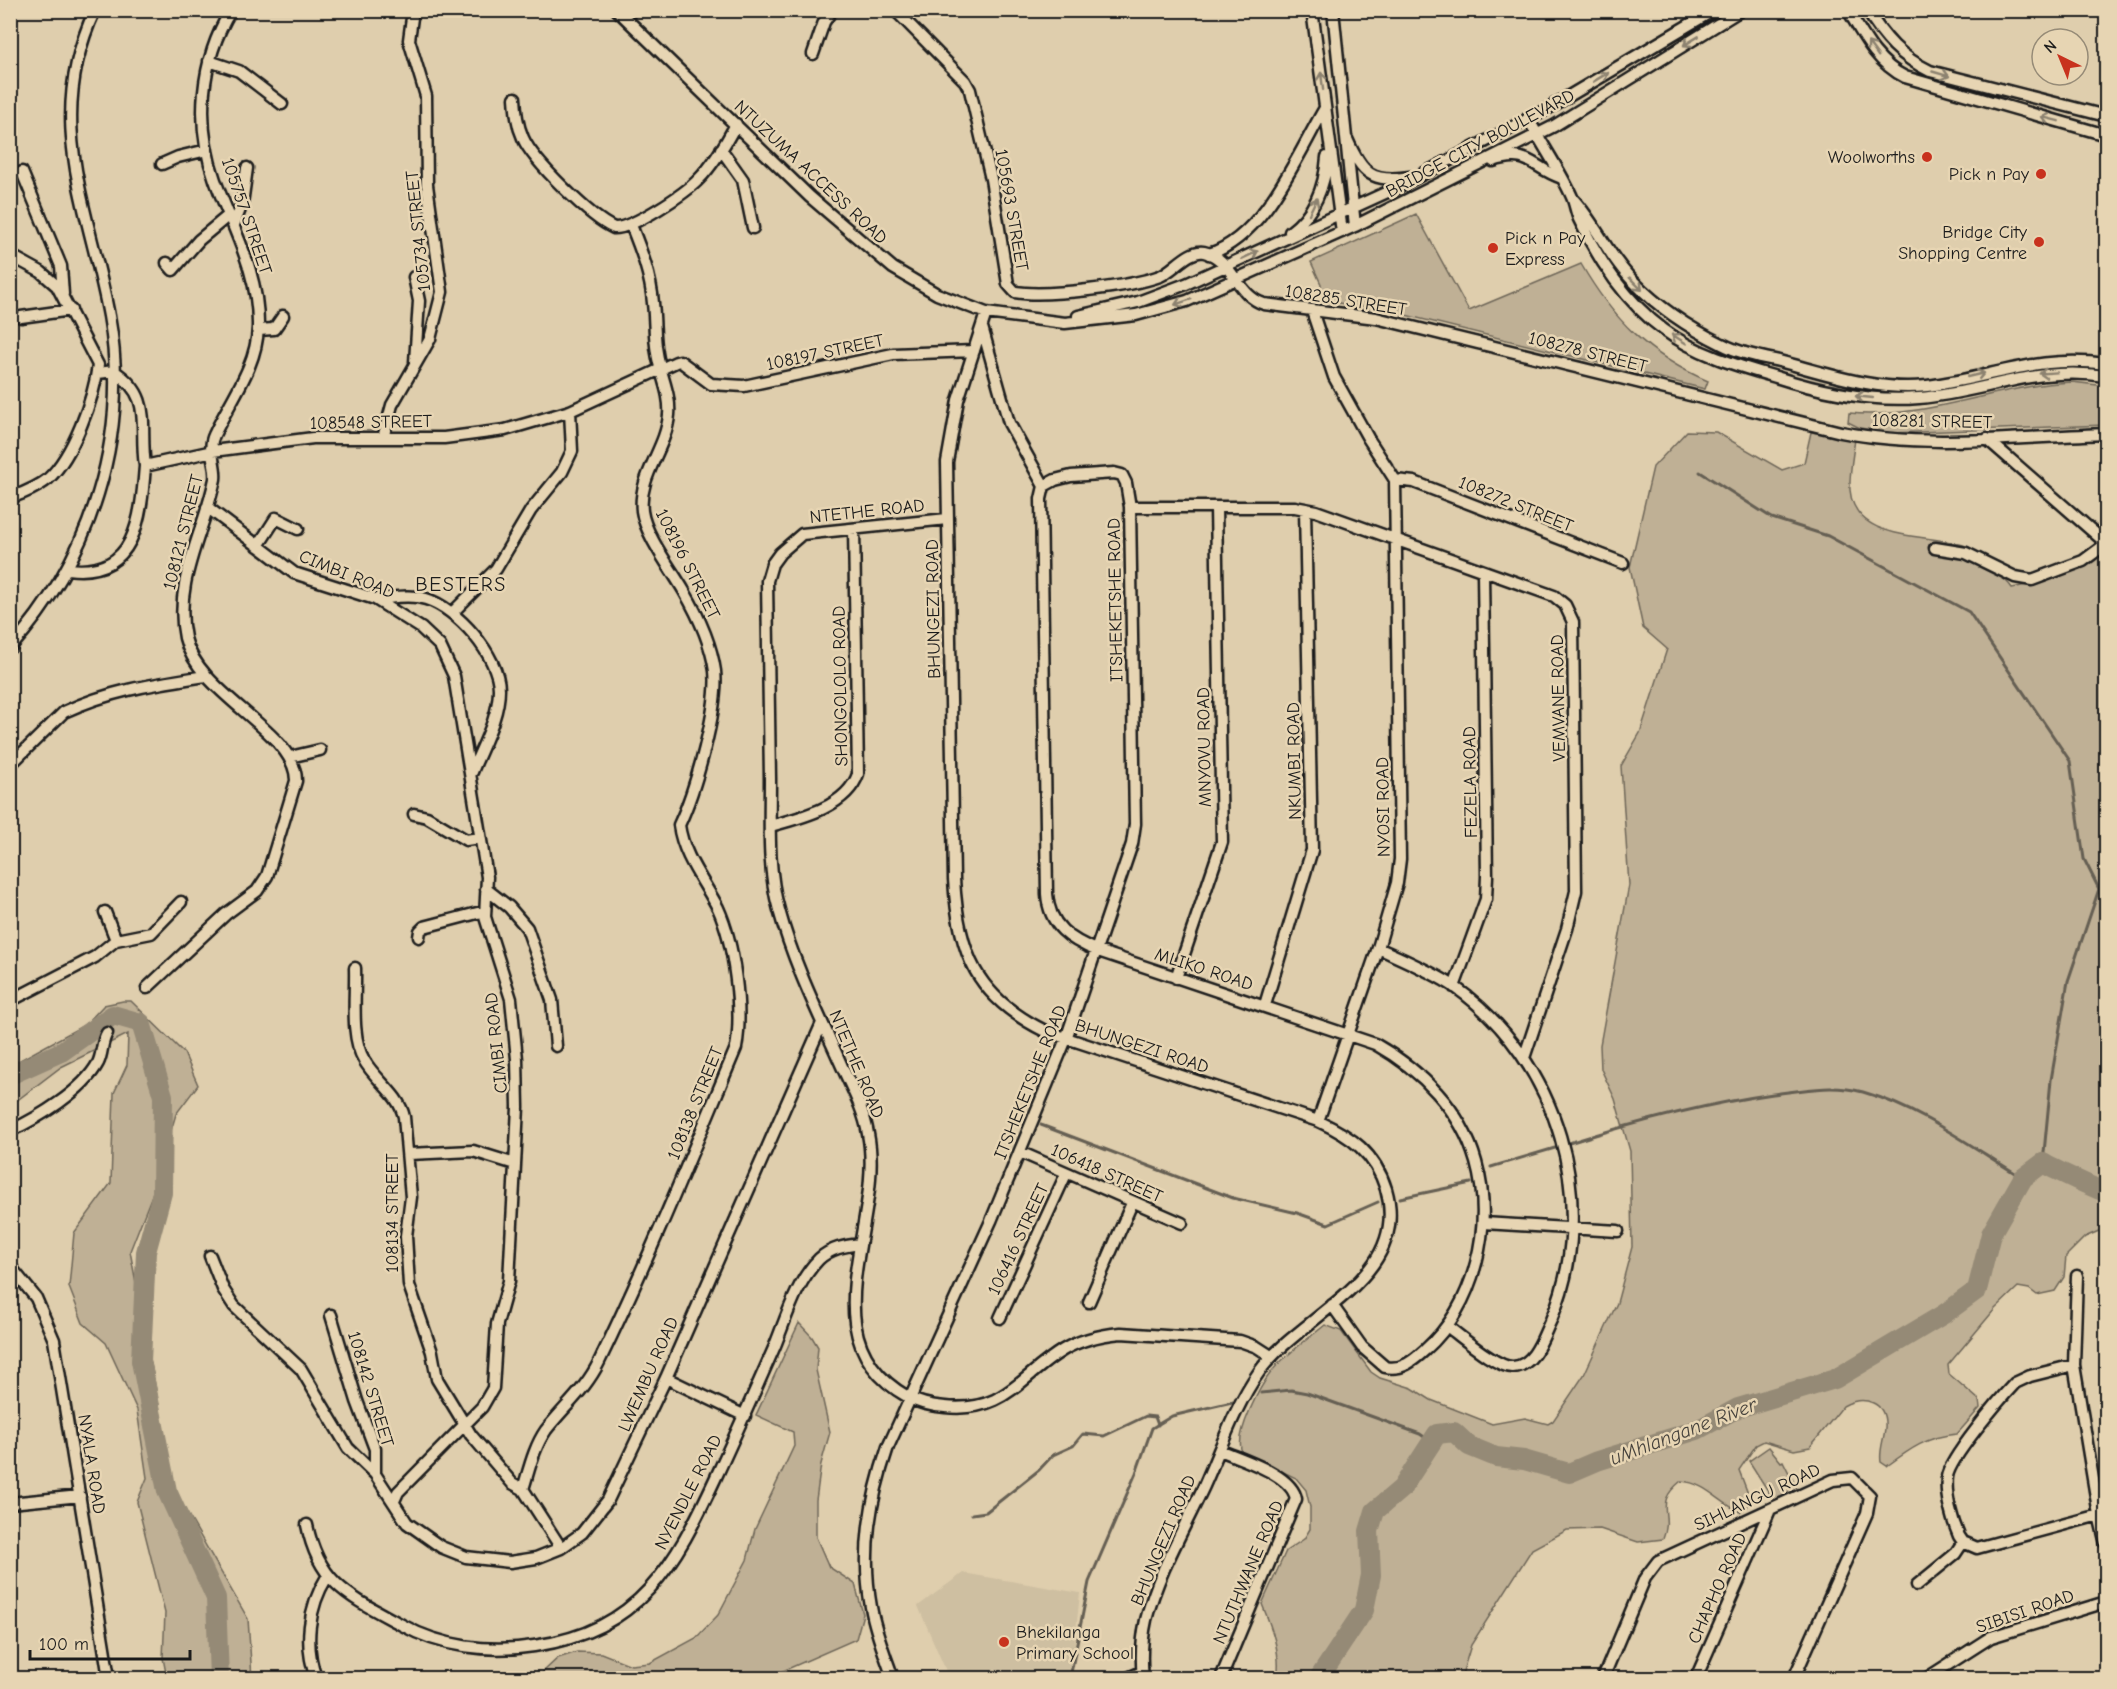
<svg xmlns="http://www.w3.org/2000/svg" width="2117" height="1689" viewBox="0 0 2117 1689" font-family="'Comic Neue',sans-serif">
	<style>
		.built { fill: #cebfa1 }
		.green { fill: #bfb095; stroke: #6e6658; stroke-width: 1.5 }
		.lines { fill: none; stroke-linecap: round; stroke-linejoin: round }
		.stream { stroke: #655e52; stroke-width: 3 }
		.river { stroke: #958a76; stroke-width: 20 }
		.minor-casing { stroke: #1c1c1c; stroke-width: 15 }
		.minor { stroke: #e7d5b3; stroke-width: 10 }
		.oneway { stroke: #8c826f }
		.poi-dot { fill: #c8321e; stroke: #e7d5b3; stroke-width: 2 }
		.labels { text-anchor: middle; stroke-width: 5; stroke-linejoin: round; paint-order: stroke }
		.street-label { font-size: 18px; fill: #1c1c1c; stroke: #e7d5b3 }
		.poi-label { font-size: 18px; fill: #1c1c1c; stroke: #e7d5b3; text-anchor: end }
		.neighbourhood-label { font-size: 20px; letter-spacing: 1.5px; fill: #1c1c1c; stroke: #e7d5b3 }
		.water-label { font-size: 20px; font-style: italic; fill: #46423c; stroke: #e7d5b3 }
	</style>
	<rect width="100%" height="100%" fill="#dfcead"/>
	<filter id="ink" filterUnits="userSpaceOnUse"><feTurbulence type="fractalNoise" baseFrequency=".0167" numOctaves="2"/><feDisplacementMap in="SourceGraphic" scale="12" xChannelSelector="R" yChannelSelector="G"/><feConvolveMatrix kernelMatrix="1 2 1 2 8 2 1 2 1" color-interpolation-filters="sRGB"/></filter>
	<g filter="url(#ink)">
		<path class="built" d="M963,1573L1080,1593L1071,1678H949L918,1606Z"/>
		<path class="green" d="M1416,214L1469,311L1581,264C1612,318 1649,356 1708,381L1705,389L1377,308L1322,301L1321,284L1311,262Z
			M2072,382L2106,386V425L1891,433L1860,428L1848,422L1849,413C1926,420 1996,385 2072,382Z
			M1687,431L1716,432L1782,470L1804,463L1811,432L1855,439C1853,455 1849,474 1850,490C1855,545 1933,532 1969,547C1976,550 1980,559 1985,564C1993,573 2005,577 2012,588C2045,582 2072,572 2100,554L2106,558V1228L2085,1237L2066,1256L2064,1277L2055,1291L2037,1295L2029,1289L2018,1287L1995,1309L1948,1365L1949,1374L1979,1400L1980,1408L1957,1434C1928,1436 1910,1449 1887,1466L1881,1462C1879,1450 1884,1440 1885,1428C1887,1401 1864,1395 1843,1406L1810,1447L1794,1450L1764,1441L1756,1445L1739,1470L1750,1499L1747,1507L1740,1512C1717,1501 1706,1483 1681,1481C1652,1505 1674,1511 1663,1539L1638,1542L1600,1529L1567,1530L1532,1549L1471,1645L1461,1678H1277C1282,1654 1271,1626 1262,1604L1286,1551L1304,1539L1310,1529V1507L1306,1490L1296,1478L1242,1452C1234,1435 1260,1386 1272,1371C1287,1353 1307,1340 1325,1325L1341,1331L1371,1372L1380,1378L1412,1388L1431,1400L1492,1424L1525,1418L1548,1424L1553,1421L1584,1375L1617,1303L1632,1247L1630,1151L1615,1099L1601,1069L1600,1045L1629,885L1621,766L1640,733L1667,649L1643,628L1630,567L1653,467Z
			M123,1001H131L184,1053L198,1085L176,1114L152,1195L130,1251L175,1492L248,1619L252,1678H167L163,1658L165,1613L137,1502L147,1478L137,1410L106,1343L83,1323L69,1287L74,1233L111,1183L114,1093L127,1065L128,1034L61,1067L11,1105V1065L86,1024L104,1005Z
			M799,1323L812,1337L818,1347L816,1370L830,1432L821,1464L816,1500V1537L829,1567L855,1584L863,1614L856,1639L767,1678H545L543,1672L558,1658L577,1652L601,1653L631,1665L650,1663L696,1638L718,1615L747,1560L755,1529L794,1446L793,1432L756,1415Z
			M1769,1447L1781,1462L1783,1461L1797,1489L1775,1502L1749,1461Z"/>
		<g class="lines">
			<path class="stream" d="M1700,472L1772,518L1828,536L1969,612L2070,761L2084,859L2099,889L2068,981L2051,1080L2043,1163
				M2099,889L2106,903
				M1041,1125L1233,1198L1297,1213L1328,1224L1378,1202
				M1569,1143C1636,1122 1704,1104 1773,1094C1804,1090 1832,1084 1863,1092C1922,1109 1972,1147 2023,1178
				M1491,1167L1555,1148
				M1400,1198L1471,1183
				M1261,1393L1291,1390L1307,1393L1420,1434L1433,1443
				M972,1514L986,1512L1039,1470L1053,1455L1073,1446L1083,1434L1104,1436L1146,1416L1155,1417L1158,1425
				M1070,1678L1089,1582L1136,1473L1152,1428L1172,1416L1232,1402"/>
			<path class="river" d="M10,1075L61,1052L113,1015L141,1023L163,1096L162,1193L146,1252L141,1361L167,1491L216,1598L219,1678
				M1319,1678L1364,1610L1371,1575L1369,1531L1375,1511L1402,1488L1437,1434L1454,1432L1469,1446L1496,1457L1524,1460L1569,1473L1597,1461L1697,1430L1738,1408L1835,1379L1944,1314L1977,1290L1991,1234L2023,1178L2043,1163C2051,1168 2102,1192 2106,1192"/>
			<defs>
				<path id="minor" d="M617,10L810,197L893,268L937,294L986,313L1065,323L1136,315L1187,301L1355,226L1554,126L1741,10
					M895,10L965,81L970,90L991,179L1008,284L1015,292C1048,297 1129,287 1160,276C1173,271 1189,249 1204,252C1232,258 1237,296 1264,304L1376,318L1841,432C1928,449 2018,437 2106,434
					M1312,10L1342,232
					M1333,10L1355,226
					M1848,10C1864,37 1877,63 1905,77L2106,135
					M1867,10C1884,38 1901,57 1930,71L2106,116
					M813,54L824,22L832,10
					M209,61L239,71L282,104
					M515,98C516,112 517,125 523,138C533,161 591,218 614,228C632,229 686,193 699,179C714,164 726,143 736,124
					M1528,118C1542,145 1560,170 1572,197C1575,204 1576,212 1579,219C1598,260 1627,303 1664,330C1696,354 1738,366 1776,377C1822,392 1870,402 1919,398C1986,392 2036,365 2106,376
					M1347,139C1362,174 1372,183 1410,177
					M721,149L743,180L753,228
					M1493,161C1530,149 1530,167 1562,178
					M162,164L178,157L207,150
					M22,172L61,266L63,294
					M1574,200C1597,226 1609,257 1633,281C1658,307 1689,328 1722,344C1739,353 1760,357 1779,361C1825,373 1878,392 1927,386C1992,378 2038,354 2106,364
					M234,225L242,204L247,168
					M1290,232C1314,214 1325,186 1327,157
					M1209,254C1265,236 1297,155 1325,108
					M10,255L41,272L57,286L98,365C94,399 73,456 48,479C37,488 23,493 10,498
					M167,263L173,270L199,240L229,215
					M414,277L419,301L415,362
					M1312,311L1334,377L1368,438L1395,480L1400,859L1397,883L1378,948L1318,1121
					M986,313L958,400L947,462L954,879C958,953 976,997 1045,1031L1318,1121C1351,1136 1375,1153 1386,1189C1412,1278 1300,1314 1259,1372C1235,1406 1221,1448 1204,1486C1184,1529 1158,1573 1146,1620C1142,1638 1141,1660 1143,1678
					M1078,316L1138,302L1186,284L1394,189L1542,112L1714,10
					M21,317L71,310
					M982,327L1009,423L1044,486
					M258,330L274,329L283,316
					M98,373L114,371C154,397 139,424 145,466L213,451L313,438H444L505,430L570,411L676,362L680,361L711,384L744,386L893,354L974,351
					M383,438L392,405L430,339L442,292L427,185L426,96L409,40L413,10
					M1987,439L2106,543
					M1395,480L1414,482L1623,563
					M207,507L294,573L375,599L421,628L440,646L454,676L487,877L485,917L511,999L517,1059L518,1107L509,1281L497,1324L493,1388L482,1407L398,1492L394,1501
					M1130,507H1295L1316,511L1554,596L1565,605L1573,622L1576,891L1567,929L1524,1058
					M947,519L802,534L780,553L772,564L767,581C768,647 769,713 770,779C770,822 767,868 779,910C793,962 818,1013 840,1062C850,1085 864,1109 868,1134C886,1222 803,1338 908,1397C918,1403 933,1406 945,1407C1005,1413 1019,1377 1063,1350C1081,1339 1101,1335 1121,1333L1240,1341L1257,1347L1271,1356
					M258,546L276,518L298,529
					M1935,548L1966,553L2015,577L2032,580L2083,561L2106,544
					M68,569C136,578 141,518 145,466
					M376,599C392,598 410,594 426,599C457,608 499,656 499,689C499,718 482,746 472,772
					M452,613L496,569L531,510L562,472L572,451L570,411
					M10,648C91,558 131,436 109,316C89,207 43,121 95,10
					M290,757L320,750
					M10,765L64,712C111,690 155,684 206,676
					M414,814L427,817L466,840L479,838
					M770,826C800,818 847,807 858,774L854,529
					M486,889L509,907L527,928L552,1000L556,1046
					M105,912L116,940
					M419,937L420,931L424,927L485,911
					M1378,948C1404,960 1431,971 1455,987C1558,1060 1601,1203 1551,1320C1543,1336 1535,1366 1513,1367C1497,1368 1462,1337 1448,1327
					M355,968C356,996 350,1036 364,1060C375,1080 399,1094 404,1117L411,1197L406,1236L409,1285L432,1352L437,1379L471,1435L512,1483L523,1489
					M1176,978L1222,842L1216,507
					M1454,987L1486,899L1487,876L1483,572
					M147,988L226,914L257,891L267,876L296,781C297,732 198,695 185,638C173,582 204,533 215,479C217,465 207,449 214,435C230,400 257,367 258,327C259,272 233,230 215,180C195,124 200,61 231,10
					M10,1001L95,957L116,940L151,933L181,902
					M1265,1005L1312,850L1305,509
					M10,1131C38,1118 83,1091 98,1063C103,1053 101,1043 107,1033
					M1020,1152L1182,1223
					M409,1154L473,1151L515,1164
					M1484,1223L1618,1231
					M210,1256L223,1289L234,1306L301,1369L348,1448L375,1474L407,1523L441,1547L466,1557L510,1562L536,1558L561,1548L582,1533L608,1500L666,1378L822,1023
					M10,1266L36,1298L54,1340L109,1678
					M2077,1276L2074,1365L2099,1515L2106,1544
					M1089,1302L1132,1203
					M331,1315L357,1401L375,1449V1474
					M1000,1318L1066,1174
					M2074,1365L2030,1376L2015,1383C2000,1399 1949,1459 1947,1477C1945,1495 1952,1520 1959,1536L1963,1542L1977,1548L2099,1515
					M666,1378L745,1416
					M1220,1450C1242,1460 1292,1474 1296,1499L1221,1678
					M10,1503L80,1496
					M307,1525C319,1585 351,1597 402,1625C441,1647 489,1653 534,1646C640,1631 675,1565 716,1477C736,1434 755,1391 774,1348C786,1319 796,1282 819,1259C831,1248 844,1246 860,1244
					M561,1548L523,1489C529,1470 534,1447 546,1430C564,1407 586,1389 599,1362C649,1259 692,1153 736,1048C743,1010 734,943 718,908C704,881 683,856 679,825C695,791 719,708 715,671C711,643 698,615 684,591C672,570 645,535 642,511C638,476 666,449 669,415C671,394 660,374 657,353C654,337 655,320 653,303C651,276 641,250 631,225
					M1917,1585L1955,1554L1963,1542
					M316,1678C304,1645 308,1607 327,1577
					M893,1678C885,1655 875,1631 871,1607C861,1551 870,1500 888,1447L991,1221L1066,1039L1132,844L1135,824L1130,507L1126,483L1122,475L1114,473L1071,476L1055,480L1044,486L1041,499L1047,894C1049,926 1070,940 1098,951L1375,1044C1421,1070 1461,1109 1476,1162C1494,1226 1475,1305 1425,1350C1414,1360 1402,1371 1385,1367L1362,1347L1332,1305
					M1128,1678L1142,1672
					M1603,1678L1645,1578L1658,1561L1833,1480L1852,1478L1870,1496L1867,1513L1794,1678
					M1696,1678L1769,1512
					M1927,1678L1991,1637L2106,1602"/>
			</defs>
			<use href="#minor" class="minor-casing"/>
			<use href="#minor" class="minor"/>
		</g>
		<defs><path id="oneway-shaft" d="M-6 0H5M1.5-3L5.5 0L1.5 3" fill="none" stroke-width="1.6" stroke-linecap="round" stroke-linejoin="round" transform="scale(1.5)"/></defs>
		<g class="oneway">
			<use href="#oneway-shaft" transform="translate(1691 41) rotate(149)"/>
			<use href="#oneway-shaft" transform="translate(1873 49) rotate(-126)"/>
			<use href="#oneway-shaft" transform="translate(1941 74) rotate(16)"/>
			<use href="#oneway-shaft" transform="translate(1601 77) rotate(-31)"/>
			<use href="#oneway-shaft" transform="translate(1322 81) rotate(-97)"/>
			<use href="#oneway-shaft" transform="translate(2050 119) rotate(-166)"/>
			<use href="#oneway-shaft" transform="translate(1313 206) rotate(-64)"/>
			<use href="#oneway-shaft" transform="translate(1250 255) rotate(-25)"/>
			<use href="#oneway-shaft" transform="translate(1636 284) rotate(45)"/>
			<use href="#oneway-shaft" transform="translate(1183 302) rotate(161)"/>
			<use href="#oneway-shaft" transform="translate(1679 339) rotate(-148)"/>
			<use href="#oneway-shaft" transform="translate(2048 373) rotate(176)"/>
			<use href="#oneway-shaft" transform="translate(1976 375) rotate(-13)"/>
			<use href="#oneway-shaft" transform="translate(1864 397) rotate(-174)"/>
		</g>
	</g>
	<g class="poi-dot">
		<circle cx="1927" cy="157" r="6"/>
		<circle cx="2041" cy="174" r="6"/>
		<circle cx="2039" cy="242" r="6"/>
		<circle cx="1493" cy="248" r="6"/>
		<circle cx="1004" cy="1642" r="6"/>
	</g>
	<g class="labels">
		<g class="street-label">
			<text transform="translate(1480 143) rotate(-28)" y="6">BRIDGE CITY BOULEVARD</text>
			<text transform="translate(811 172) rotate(43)" y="6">NTUZUMA ACCESS ROAD</text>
			<text transform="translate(1012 210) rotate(80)" y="6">105693 STREET</text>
			<text transform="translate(247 216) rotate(71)" y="6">105757 STREET</text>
			<text transform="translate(418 231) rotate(-96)" y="6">105734 STREET</text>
			<text transform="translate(1346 300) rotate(9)" y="6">108285 STREET</text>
			<text transform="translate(825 352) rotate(-12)" y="6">108197 STREET</text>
			<text transform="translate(1588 352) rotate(14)" y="6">108278 STREET</text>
			<text transform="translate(1932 421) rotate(1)" y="6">108281 STREET</text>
			<text transform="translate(371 422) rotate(-1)" y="6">108548 STREET</text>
			<text transform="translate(1516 504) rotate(22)" y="6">108272 STREET</text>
			<text transform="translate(867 511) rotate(-6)" y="6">NTETHE ROAD</text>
			<text transform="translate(183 532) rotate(-76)" y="6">108121 STREET</text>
			<text transform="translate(688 564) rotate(63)" y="6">108196 STREET</text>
			<text transform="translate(347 574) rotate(22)" y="6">CIMBI ROAD</text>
			<text transform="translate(1115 600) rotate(-91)" y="6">ITSHEKETSHE ROAD</text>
			<text transform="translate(933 609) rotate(-91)" y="6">BHUNGEZI ROAD</text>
			<text transform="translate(840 686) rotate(-91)" y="6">SHONGOLOLO ROAD</text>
			<text transform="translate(1558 698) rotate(-91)" y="6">VEMVANE ROAD</text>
			<text transform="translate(1204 747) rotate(-91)" y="6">MNYOVU ROAD</text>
			<text transform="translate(1294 761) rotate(-91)" y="6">NKUMBI ROAD</text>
			<text transform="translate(1470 782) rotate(-91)" y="6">FEZELA ROAD</text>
			<text transform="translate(1383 807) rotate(-91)" y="6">NYOSI ROAD</text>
			<text transform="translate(1204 969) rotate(18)" y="6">MLIKO ROAD</text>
			<text transform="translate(496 1043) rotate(-96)" y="6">CIMBI ROAD</text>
			<text transform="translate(1142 1046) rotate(18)" y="6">BHUNGEZI ROAD</text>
			<text transform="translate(857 1064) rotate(67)" y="6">NTETHE ROAD</text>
			<text transform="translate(1030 1082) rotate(-68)" y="6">ITSHEKETSHE ROAD</text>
			<text transform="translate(695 1103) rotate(-68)" y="6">108138 STREET</text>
			<text transform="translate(1107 1173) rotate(24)" y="6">106418 STREET</text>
			<text transform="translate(392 1213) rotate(-90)" y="6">108134 STREET</text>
			<text transform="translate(1018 1239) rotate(-65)" y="6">106416 STREET</text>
			<text transform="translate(648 1374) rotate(-66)" y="6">LWEMBU ROAD</text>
			<text transform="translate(371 1389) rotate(73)" y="6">108142 STREET</text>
			<text transform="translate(92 1464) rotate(81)" y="6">NYALA ROAD</text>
			<text transform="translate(688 1492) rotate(-63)" y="6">NYENDLE ROAD</text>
			<text transform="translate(1757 1497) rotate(-25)" y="6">SIHLANGU ROAD</text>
			<text transform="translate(1163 1540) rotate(-67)" y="6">BHUNGEZI ROAD</text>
			<text transform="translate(1248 1572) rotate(-67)" y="6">NTUTHWANE ROAD</text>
			<text transform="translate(1717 1588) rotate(-66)" y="6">CHAPHO ROAD</text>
			<text transform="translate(2025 1611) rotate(-19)" y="6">SIBISI ROAD</text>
		</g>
		<g class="poi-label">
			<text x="1915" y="163">Woolworths</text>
			<text x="2029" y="180">Pick n Pay</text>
			<text x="2027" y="238">Bridge City<tspan x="2027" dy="21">Shopping Centre</tspan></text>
			<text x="1505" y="244" text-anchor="start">Pick n Pay<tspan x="1505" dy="21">Express</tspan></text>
			<text x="1016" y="1638" text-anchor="start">Bhekilanga<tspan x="1016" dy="21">Primary School</tspan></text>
		</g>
		<g class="neighbourhood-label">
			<text x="461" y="591">BESTERS</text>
		</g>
		<g class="water-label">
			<text transform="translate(1683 1431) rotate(-21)" y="7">uMhlangane River</text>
		</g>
	</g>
	<rect width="2117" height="1689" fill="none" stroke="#e7d5b3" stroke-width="36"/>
	<rect x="18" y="18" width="2081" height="1653" fill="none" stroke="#1c1c1c" stroke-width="2" filter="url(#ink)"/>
	<g transform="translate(2060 57) rotate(317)"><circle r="28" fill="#e7d5b3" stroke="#968b77" stroke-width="1.5"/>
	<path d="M0-4.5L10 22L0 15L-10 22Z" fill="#c8321e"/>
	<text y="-9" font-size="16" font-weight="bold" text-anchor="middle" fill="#1c1c1c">N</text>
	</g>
	<path d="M30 1650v9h160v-9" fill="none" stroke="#1c1c1c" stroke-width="3"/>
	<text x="39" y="1650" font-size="18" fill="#1c1c1c" stroke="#e7d5b3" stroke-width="4.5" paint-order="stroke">100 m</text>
</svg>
